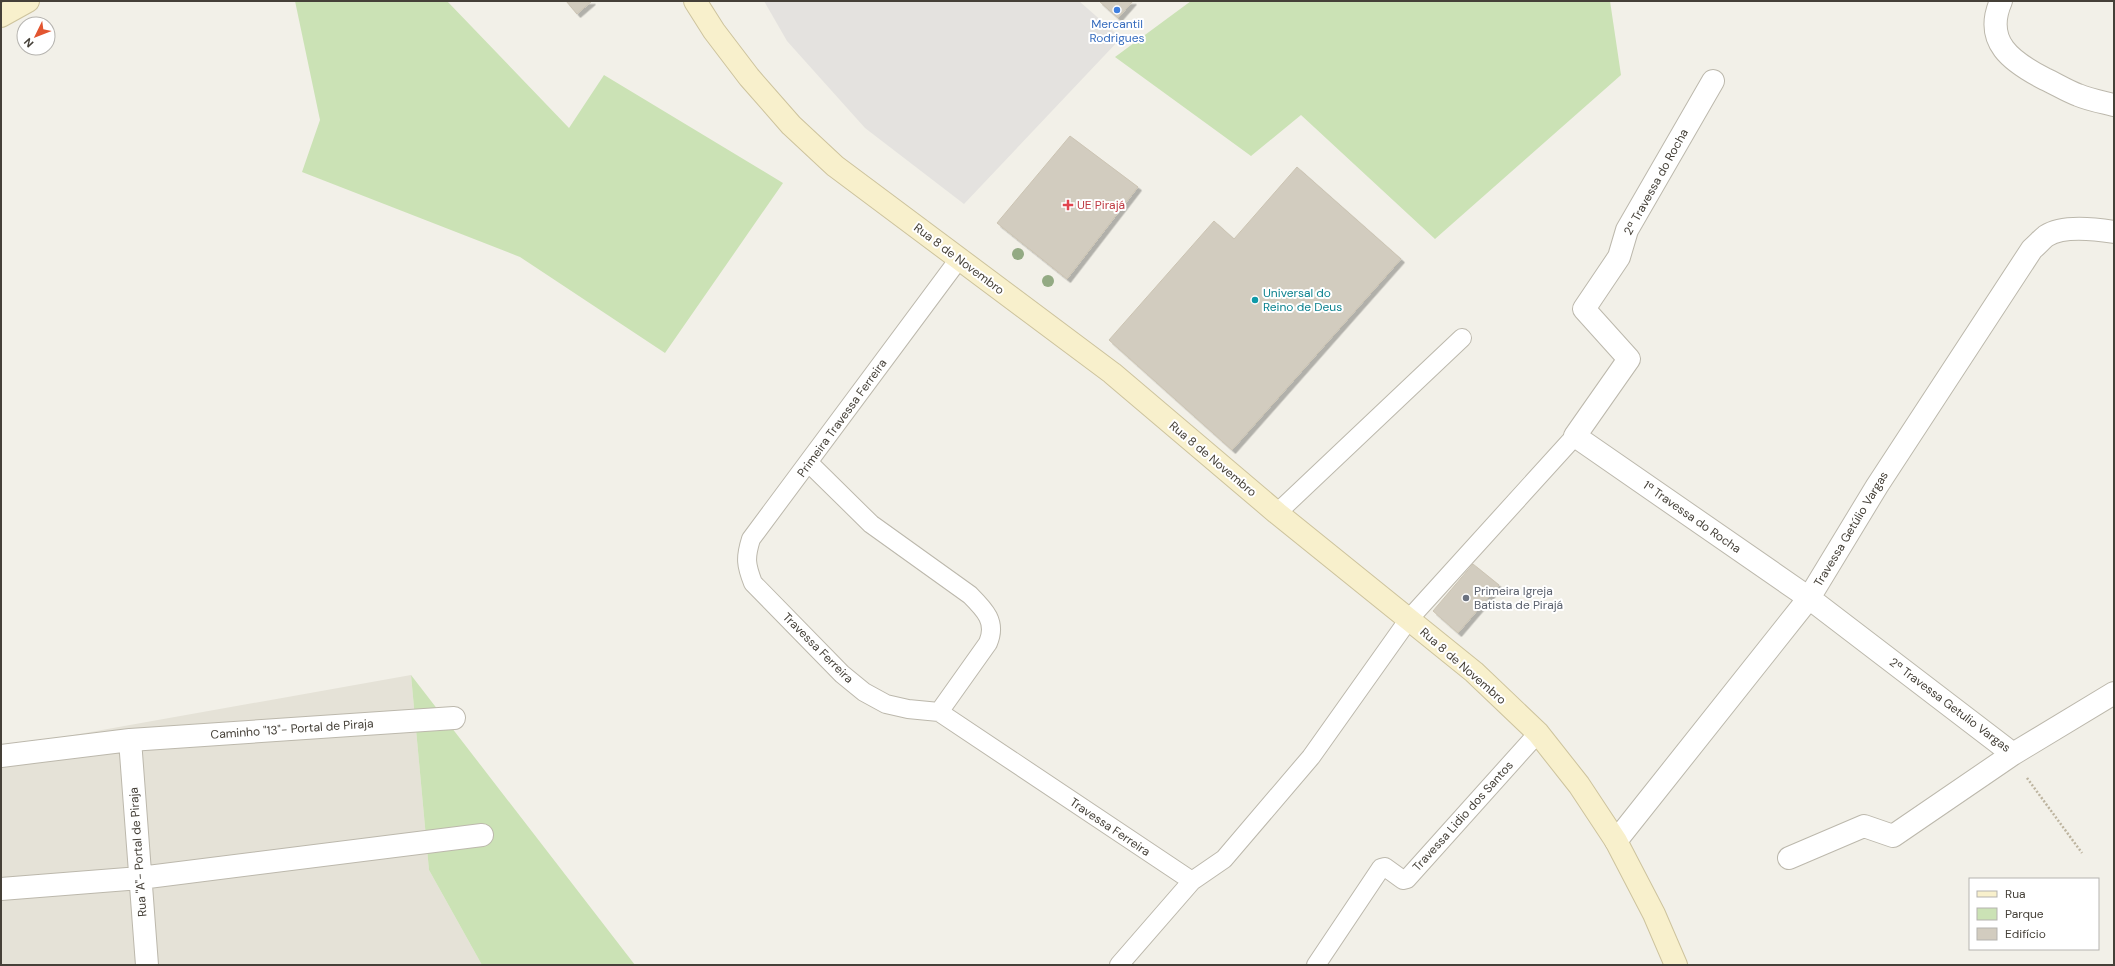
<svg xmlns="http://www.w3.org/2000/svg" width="2115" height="966" viewBox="0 0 2115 966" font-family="'DM Sans',sans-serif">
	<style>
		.residential { fill: #e5e2d7 }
		.green { fill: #cbe2b5 }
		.parking { fill: #e4e2df }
		.building { fill: #d2ccbf; stroke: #ccc4b3; filter: url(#shadow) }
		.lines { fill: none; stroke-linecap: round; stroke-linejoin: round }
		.service-casing { stroke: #bcb8ac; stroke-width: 20 }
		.minor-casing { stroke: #bcb8ac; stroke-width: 24 }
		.secondary-casing { stroke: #cdc39d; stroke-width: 24 }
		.path { stroke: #bdb49f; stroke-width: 2.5; stroke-dasharray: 2 2; stroke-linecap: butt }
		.service { stroke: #fff; stroke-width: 18 }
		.minor { stroke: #fff; stroke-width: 22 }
		.secondary { stroke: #f8f0cc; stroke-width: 22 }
		.tree { fill: #93aa83 }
		.shop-dot { fill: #3f7fe0; stroke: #fff; stroke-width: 1.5 }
		.health-dot { fill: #e0444e; stroke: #fff; stroke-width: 1.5 }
		.culture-dot { fill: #0f9aa8; stroke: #fff; stroke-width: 1.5 }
		.worship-dot { fill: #6b7280; stroke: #fff; stroke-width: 1.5 }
		.labels { text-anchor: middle; stroke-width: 4; stroke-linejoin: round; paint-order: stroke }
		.shop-label { font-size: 12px; fill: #366cbe; stroke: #fff }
		.street-label { font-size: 12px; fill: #454038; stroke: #fff }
		.health-label { font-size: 12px; fill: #be3a42; stroke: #fff; text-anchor: start }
		.culture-label { font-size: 12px; fill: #0d838f; stroke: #fff; text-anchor: start }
		.worship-label { font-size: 12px; fill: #5b616d; stroke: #fff; text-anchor: start }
	</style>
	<defs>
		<filter id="shadow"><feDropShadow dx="3.5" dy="3.5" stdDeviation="0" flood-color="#0004"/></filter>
	</defs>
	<rect width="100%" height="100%" fill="#f2f0e8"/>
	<path class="residential" d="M411,675L429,870L482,965H1V748Z"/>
	<path class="green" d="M295,1H447L569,128L604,75L783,183L665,353L520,257L302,172L320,120Z
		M1191,1H1610L1621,75L1435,239L1301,115L1251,156L1115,57Z
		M411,675L635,965H482L429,870Z"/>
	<path class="parking" d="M764,1H1079L1121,38L964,204L865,128L787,41Z"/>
	<path class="building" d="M566,1H592L577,14Z
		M1099,1H1133L1118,18Z
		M1070,136L1138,187L1067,279L997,223Z
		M1297,167L1401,259L1232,450L1109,340L1214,221L1234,239Z
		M1473,564L1499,585L1458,633L1433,611Z"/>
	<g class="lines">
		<defs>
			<path id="service" d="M959,259L751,539C745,558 746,565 753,583L842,674L864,692L886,704L908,709L939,712L1192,881
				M809,463L871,524L970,595C985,610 997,622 988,643L939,712
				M1277,513L1462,338
				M1119,965L1192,881L1224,859L1311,757L1409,619L1575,436
				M1316,965L1381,868L1385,867L1403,880L1407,879L1538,733"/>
			<path id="minor" d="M2001,1C1983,42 2012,62 2045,79C2056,84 2067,91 2078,95C2090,100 2102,102 2114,105
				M1713,81L1627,230L1619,257L1584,309L1629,359L1575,436L1809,598L2013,754
				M130,740L147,965
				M1,756L130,740L454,718
				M1616,841L1809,598L1877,486L2032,249C2037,245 2041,240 2046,236C2063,225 2095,229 2114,232
				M1789,858L1864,826L1893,836L2013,754L2114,693
				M1,889L140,878L482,835"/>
			<path id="secondary" d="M695,1L714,31L749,77L791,125L835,166L1112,373L1277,513L1474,672L1538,733L1579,785L1616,841L1654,914L1676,965
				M1,16L28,1"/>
		</defs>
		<use href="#service" class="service-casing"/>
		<use href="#minor" class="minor-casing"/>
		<use href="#secondary" class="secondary-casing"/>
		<path class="path" d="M2027,778L2082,853"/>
		<use href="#service" class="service"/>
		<use href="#minor" class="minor"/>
		<use href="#secondary" class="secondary"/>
	</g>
	<g class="tree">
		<circle cx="1018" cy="254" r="6"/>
		<circle cx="1048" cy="281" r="6"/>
	</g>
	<circle class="shop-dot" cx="1117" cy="10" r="4"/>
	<path class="health-dot" d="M1066 199h4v4h4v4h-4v4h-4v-4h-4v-4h4z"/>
	<circle class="culture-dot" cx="1255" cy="300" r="4"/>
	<circle class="worship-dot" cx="1466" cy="598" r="4"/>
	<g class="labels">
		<g class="shop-label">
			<text x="1117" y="28">Mercantil<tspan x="1117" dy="14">Rodrigues</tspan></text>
		</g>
		<g class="street-label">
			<text transform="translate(1656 182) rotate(-61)" y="4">2ª Travessa do Rocha</text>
			<text transform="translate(959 259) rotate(37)" y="4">Rua 8 de Novembro</text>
			<text transform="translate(842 418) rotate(-54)" y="4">Primeira Travessa Ferreira</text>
			<text transform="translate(1213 459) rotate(40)" y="4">Rua 8 de Novembro</text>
			<text transform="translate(1692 517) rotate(35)" y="4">1ª Travessa do Rocha</text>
			<text transform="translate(1851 529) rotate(-59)" y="4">Travessa Getúlio Vargas</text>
			<text transform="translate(818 648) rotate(45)" y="4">Travessa Ferreira</text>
			<text transform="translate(1463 666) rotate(41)" y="4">Rua 8 de Novembro</text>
			<text transform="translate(1950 705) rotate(37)" y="4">2ª Travessa Getulio Vargas</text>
			<text transform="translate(292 729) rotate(-4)" y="4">Caminho "13"- Portal de Piraja</text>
			<text transform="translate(1463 816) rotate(-48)" y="4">Travessa Lidio dos Santos</text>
			<text transform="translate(1110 827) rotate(34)" y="4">Travessa Ferreira</text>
			<text transform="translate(138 852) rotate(-94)" y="4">Rua "A"- Portal de Piraja</text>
		</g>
		<g class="health-label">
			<text x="1077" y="209">UE Pirajá</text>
		</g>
		<g class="culture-label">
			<text x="1263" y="297">Universal do<tspan x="1263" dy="14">Reino de Deus</tspan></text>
		</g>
		<g class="worship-label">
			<text x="1474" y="595">Primeira Igreja<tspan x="1474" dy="14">Batista de Pirajá</tspan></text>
		</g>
	</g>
	<rect width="2115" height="966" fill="none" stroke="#454038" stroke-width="4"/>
	<rect x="1969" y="878" width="130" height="72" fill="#ffffff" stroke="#b5b3af"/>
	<rect x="1977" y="891" width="20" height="6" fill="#f8f0cc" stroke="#b5b3af"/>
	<text x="2005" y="898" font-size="12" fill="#454038">Rua</text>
	<rect x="1977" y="908" width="20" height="12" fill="#cbe2b5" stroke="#b5b3af"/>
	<text x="2005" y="918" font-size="12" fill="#454038">Parque</text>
	<rect x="1977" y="928" width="20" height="12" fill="#d2ccbf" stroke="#b5b3af"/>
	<text x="2005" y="938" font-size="12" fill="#454038">Edifício</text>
	<g transform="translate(36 36) rotate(227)"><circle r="19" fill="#ffffff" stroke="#b5b3af"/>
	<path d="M0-3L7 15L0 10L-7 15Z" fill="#e25530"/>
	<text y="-6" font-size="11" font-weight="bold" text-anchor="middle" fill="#454038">N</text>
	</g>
</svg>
